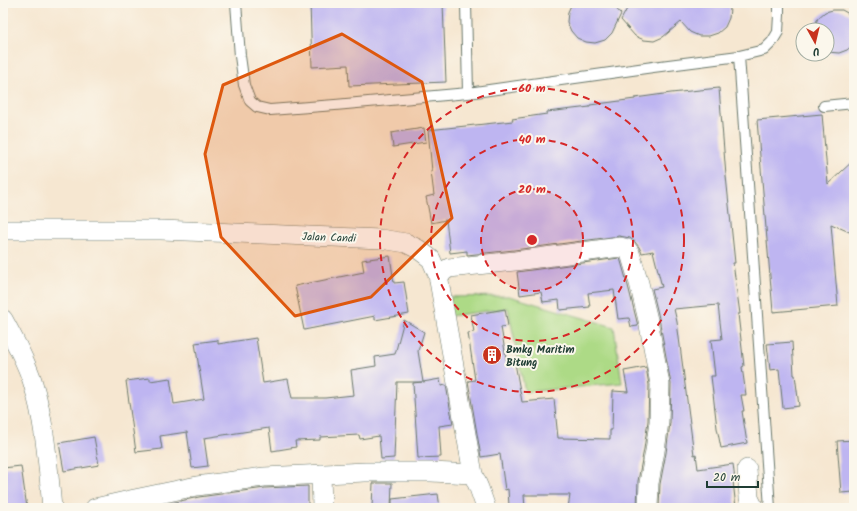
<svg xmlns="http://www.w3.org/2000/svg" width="857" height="511" viewBox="0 0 857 511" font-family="Kalam,sans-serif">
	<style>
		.green { fill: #adda86; stroke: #668c5d }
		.building { fill: #beb5f1 }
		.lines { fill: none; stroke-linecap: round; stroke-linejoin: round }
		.lane-casing { stroke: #6a786b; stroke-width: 12 }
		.street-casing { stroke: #6a786b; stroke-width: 20 }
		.lane { stroke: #fff; stroke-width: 10 }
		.street { stroke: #fff; stroke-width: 19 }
		.marked { fill: #de580e; fill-opacity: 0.2; stroke: #de580e; stroke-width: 3; stroke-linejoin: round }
		.ring { fill: none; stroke: #d62828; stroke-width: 2; stroke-dasharray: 7 5 }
		.labels { text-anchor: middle; stroke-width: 4; stroke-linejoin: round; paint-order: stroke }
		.street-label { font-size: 11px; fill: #1f3d34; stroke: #fbf7ec }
		.poi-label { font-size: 11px; font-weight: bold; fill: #1f3d34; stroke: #fbf7ec; text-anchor: start }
		.centre { fill: #d62828; stroke: #fbf7ec; stroke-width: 2 }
		.ring-label { font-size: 12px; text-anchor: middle; font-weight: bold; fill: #d62828; stroke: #fbf7ec; stroke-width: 4; stroke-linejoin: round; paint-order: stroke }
	</style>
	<rect width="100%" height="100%" fill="#fbf7ec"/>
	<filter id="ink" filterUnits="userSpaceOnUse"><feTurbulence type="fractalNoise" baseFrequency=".025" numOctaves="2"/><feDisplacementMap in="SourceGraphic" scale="8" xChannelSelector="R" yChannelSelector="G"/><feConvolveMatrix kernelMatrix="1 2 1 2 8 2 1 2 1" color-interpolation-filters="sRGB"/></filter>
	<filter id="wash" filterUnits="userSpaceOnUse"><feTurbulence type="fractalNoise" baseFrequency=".012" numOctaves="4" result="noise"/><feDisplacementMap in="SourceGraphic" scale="16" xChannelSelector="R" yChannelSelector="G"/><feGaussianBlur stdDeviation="0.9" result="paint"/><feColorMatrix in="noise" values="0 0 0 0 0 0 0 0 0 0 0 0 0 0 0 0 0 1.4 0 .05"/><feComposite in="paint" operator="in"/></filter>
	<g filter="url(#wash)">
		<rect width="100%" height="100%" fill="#f6e7d1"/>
		<path class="green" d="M509,296L614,327L622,383L525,392L508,308L450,316L447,297Z"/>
		<g id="blocks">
			<path class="building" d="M310,3H443L446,82L349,86L348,65L312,67Z
				M572,3H611L621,14L612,33L605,40L595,43L586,42L577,38L571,31L567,22L568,12Z
				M630,3H728L730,9L729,18L725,27L718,33L709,36H699L690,32L681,22L663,37L654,41L644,40L635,36L621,20Z
				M833,10H842L849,14L854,19V44L847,50L839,53L827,52V30H813L818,18L825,12Z
				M719,88L726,176L735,263H733L740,314H738L744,366L742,367L746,395H741L744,411H742L747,443L721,448L717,428L711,376H715L711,340L722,339L718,305L674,309L677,322L694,455L696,454L698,469L733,464L735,480L733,481L736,508H659L660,484L666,453L670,423L671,384L659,318L652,289L662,287L653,251L642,253L639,247L635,242L630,238L619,236L514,250L467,255V251L450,253L446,220L431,223L426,197L434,195L431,171H432L428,130L513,121L512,119L547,114V112L590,107V105L635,99V98L671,93Z
				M822,114L828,184L854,160V234L831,224L838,306L773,312L757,120Z
				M424,128L426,142L393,147L391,133Z
				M390,256L394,283L404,282L409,314L375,320V316L304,330L295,286L364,272L362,260Z
				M619,258H620L628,286L638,326L631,327L629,318L618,319L614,290L588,293L590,307L560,310L559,300L543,302L541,292L520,295L517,272Z
				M505,309L508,326L501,327L507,364L515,363L522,402L554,399L558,438L610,439V430H612L613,391L628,392L624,371L646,367L649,385L648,421L644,449L638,481L637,508H568L570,495H524L525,508H514L509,506L508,489L505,490L500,454L481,457L468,381L475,380L468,333L474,332L471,315Z
				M404,320L424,332L418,351L423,382L440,379L441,386L446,385L453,424L439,426L441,457L418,458L413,383L422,382H397L394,458L381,459L379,436L360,439L359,435L320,437V440L295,441L296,447L272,451L269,428L204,438L208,466L192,468L187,432L160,436L162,449L136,452L126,381L150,378V381L170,378L174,404L204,399L195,343L218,340V344L256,338L263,383L288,379L291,394L292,398H325L354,395L351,370L376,366L375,357L395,354Z
				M792,342L794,375H795L799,406L783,408L779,369L770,370L767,344Z
				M94,437L99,465L64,471L59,443Z
				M854,440V492L841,493L837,441Z
				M21,466L27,508H7V506H3V468Z
				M373,483H392L391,508H372Z
				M308,486V508H171V503L199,497L265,488Z
				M438,494L440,508H392V499Z"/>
		</g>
	</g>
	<g filter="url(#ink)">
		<use href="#blocks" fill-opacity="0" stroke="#6a786b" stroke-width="1"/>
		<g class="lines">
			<defs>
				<path id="lane" d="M236,3L240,56L244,85L250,101L257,107L270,110L335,105L468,93L653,67L739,56L764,50L772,42L778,32L779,15V3
					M466,3L468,93
					M739,56L752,241L770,508
					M824,106L854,103"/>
				<path id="street" d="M3,230H161L381,239L406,243L418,249L431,259L438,275L473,474L479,488L486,508
					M438,275L449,268L515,261L620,247L627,249L630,253L639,283L648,320L660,384L659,422L655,451L649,483L648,508
					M3,319C14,339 25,359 32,380C45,421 48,465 52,508
					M747,469L749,498L754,508
					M321,474L322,508
					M95,508L130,500L197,486L264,477L365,472H431L473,474"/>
			</defs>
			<use href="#lane" class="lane-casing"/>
			<use href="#street" class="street-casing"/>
			<use href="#lane" class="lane"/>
			<use href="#street" class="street"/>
		</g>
	</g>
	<path class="marked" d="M342,34L422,82L452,218L371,297L295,316L221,237L205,154L223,85Z"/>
	<circle cx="532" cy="240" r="51" fill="#d62828" fill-opacity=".12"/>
	<g class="ring">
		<circle cx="532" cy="240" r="51"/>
		<circle cx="532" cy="240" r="101"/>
		<circle cx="532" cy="240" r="152"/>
	</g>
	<defs>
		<symbol id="building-disc" viewBox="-11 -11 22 22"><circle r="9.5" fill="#c8321e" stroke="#fbf7ec"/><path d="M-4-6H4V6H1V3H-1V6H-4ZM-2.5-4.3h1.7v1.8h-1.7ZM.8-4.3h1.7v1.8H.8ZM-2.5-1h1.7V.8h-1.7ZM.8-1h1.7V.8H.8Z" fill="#fff"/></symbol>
	</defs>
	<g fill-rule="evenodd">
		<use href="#building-disc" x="481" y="344" width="22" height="22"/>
	</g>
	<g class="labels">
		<g class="street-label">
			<text transform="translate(329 237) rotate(2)" y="4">Jalan Candi</text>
		</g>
		<g class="poi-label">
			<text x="506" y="353">Bmkg Maritim<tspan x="506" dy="13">Bitung</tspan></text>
		</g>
	</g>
	<circle cx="532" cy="240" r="6" class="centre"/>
	<g class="ring-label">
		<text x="532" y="92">60 m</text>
		<text x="532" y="143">40 m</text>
		<text x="532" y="193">20 m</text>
	</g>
	<rect width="857" height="511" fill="none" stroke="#fbf7ec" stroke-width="16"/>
	<g transform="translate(815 42) rotate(172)"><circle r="19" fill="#fbf7ec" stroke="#a3ada2"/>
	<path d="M0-3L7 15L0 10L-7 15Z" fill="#c8321e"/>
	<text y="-6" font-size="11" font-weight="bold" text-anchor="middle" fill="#1f3d34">U</text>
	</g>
	<path d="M707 481v6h51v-6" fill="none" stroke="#1f3d34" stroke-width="2"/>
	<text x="713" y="481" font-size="12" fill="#1f3d34" stroke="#fbf7ec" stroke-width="3" paint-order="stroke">20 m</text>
</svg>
